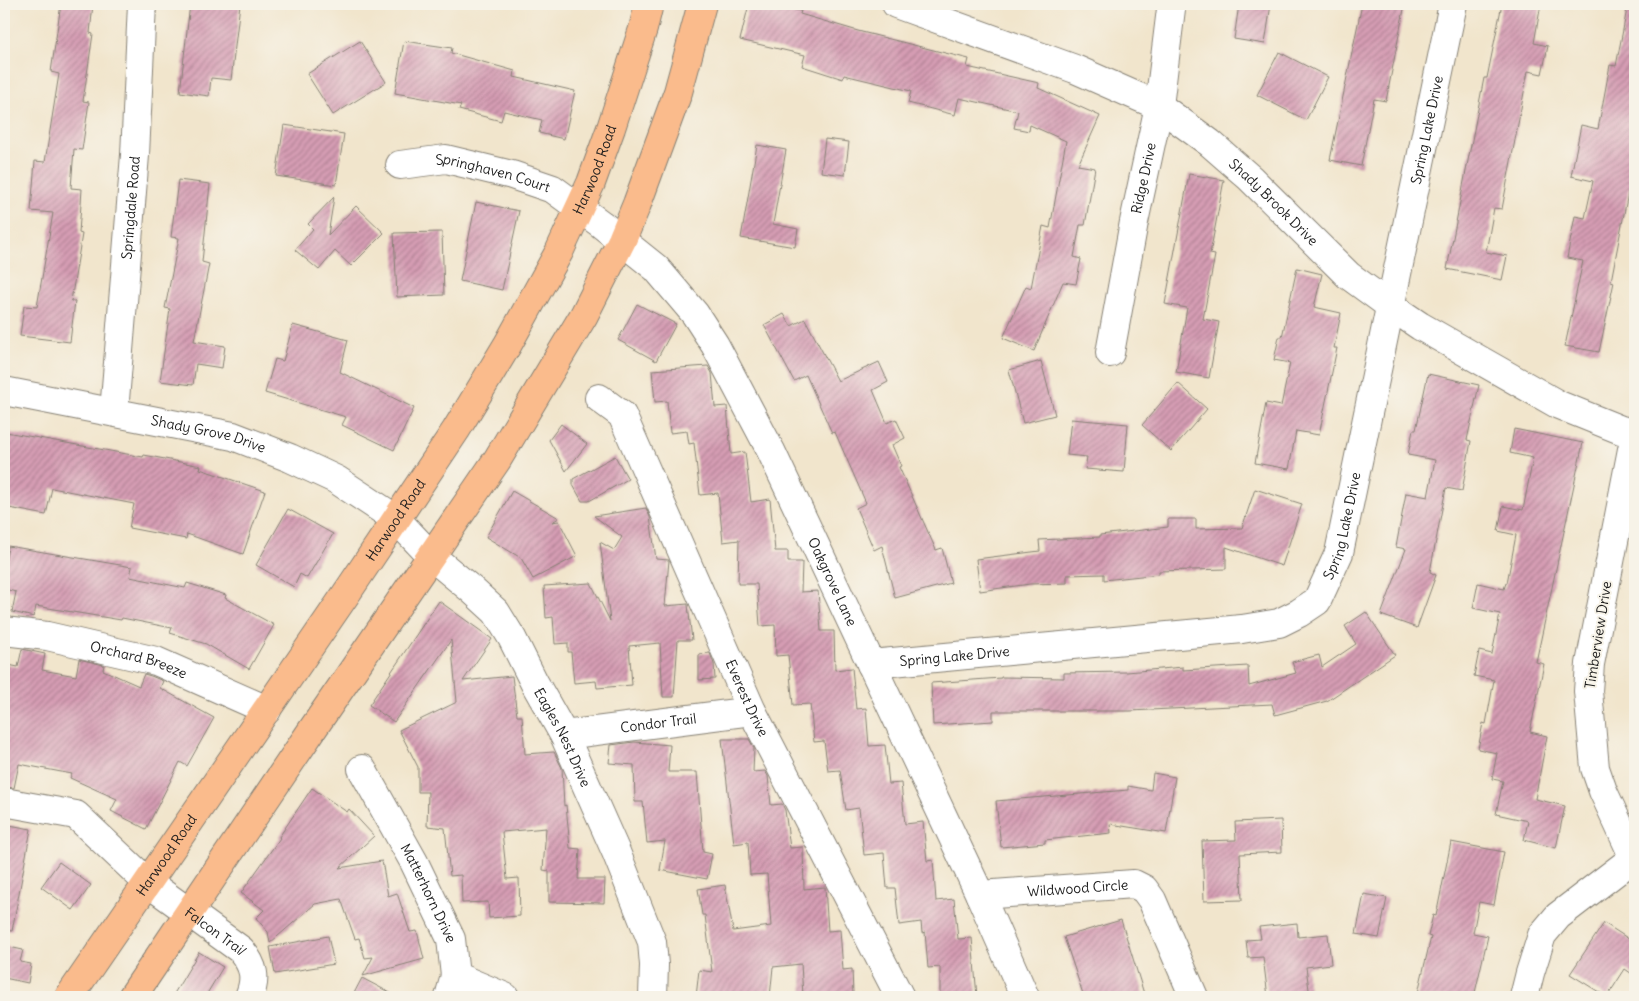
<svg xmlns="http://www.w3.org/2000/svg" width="1639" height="1001" viewBox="0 0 1639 1001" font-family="Delius,sans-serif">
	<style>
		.building { fill: url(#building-hatch) }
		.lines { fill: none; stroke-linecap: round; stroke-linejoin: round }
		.minor-casing { stroke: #868074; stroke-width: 30 }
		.major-casing { stroke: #868074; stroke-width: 30 }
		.minor { stroke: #fff; stroke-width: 28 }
		.major { stroke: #fabb8c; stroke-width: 28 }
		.labels { text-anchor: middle; stroke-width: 4; stroke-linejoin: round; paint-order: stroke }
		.street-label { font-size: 14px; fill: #1c1c1c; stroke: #f7f3e8 }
	</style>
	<defs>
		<pattern id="building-hatch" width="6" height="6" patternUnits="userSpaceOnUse" patternTransform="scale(1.25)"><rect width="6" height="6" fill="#d69db4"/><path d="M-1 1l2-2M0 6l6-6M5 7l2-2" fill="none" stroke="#ad7f92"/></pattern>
	</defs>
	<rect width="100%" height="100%" fill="#f7f3e8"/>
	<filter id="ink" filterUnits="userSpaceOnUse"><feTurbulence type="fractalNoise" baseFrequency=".02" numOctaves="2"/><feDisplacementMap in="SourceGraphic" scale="10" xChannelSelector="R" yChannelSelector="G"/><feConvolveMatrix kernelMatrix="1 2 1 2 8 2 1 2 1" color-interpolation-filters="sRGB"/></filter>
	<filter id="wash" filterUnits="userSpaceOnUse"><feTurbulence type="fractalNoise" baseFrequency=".0096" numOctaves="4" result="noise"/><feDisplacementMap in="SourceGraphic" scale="20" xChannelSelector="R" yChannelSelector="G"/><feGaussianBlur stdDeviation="1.12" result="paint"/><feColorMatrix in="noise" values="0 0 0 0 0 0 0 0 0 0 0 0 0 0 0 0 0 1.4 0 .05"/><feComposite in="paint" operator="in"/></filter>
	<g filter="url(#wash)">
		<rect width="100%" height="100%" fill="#f1e5cc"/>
		<g id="blocks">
			<path class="building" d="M61,4H93L90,33L93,34L83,101L89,102L82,150L74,149L71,188L82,189L79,233L82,234L71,301H75L70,342L20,336L24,306L37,307L53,213L31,211L35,161L45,162L59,74L51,72Z
				M190,4H240L231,80L211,78L209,96L180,92Z
				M749,4H768L801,11L800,14L858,31L969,59L967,67L1039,83L1038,88L1100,116L1078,165L1095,168L1085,225H1080L1074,257L1081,259L1076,284L1063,282L1034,351L1003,338L1026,286L1031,288L1043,226L1050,228L1066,141L1030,125L1029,131L1014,128L1018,111L959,98L955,115L908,103L911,91L844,75L843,79L802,66L805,55L740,40Z
				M1239,4H1271L1265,44L1234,39Z
				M1362,4H1405L1386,101L1374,99L1361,166L1330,160Z
				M1502,4H1541L1534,43L1548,46L1542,74L1528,71L1502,209L1494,208L1486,252L1507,256L1502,280L1447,269L1484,78H1487Z
				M1627,9L1635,10V175L1633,188H1629L1611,281L1614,282L1599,352L1565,346L1583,261L1567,258L1575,216L1585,218L1593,181L1571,176L1581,125L1598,129L1610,65L1616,66Z
				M360,41L386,82L333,115L307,74Z
				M404,41L452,48L451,53L515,71L514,77L575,91L564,139L539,133L542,120L504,111L501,121L459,110L461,105L395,93Z
				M1279,52L1328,77L1306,120L1257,95Z
				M284,125L344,134L336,185L276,176Z
				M825,139L849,142L845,175L821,172Z
				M757,145L786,150L773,224L798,229L795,247L741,238Z
				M1189,174L1224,180L1210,254L1215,255L1203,319L1219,322L1209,378L1176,372L1187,308L1165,304Z
				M178,180L210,184L202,262L209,264L194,341L225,346L222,368L196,364L193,385L160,381L170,309L165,308L179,238L171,237Z
				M334,197L328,235L356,206L384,233L351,266L335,251L319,270L295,250L313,229L308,224Z
				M476,202L519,211L502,290L460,281Z
				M442,232L444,295L397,297L394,233Z
				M1297,268L1322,274L1314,307L1341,313L1334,348H1337L1319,435L1296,431L1289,469L1255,463L1266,403L1281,406L1290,363L1274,360L1279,337H1282Z
				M637,304L676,324L656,361L618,340Z
				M784,314L791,326L805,319L838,381L879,362L888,382L873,390L887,423L896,419L905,438L892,445L901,466L899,467L936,550L942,548L951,583L895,598L882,546L874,550L856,508L866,503L835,432L832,433L806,375L794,381L764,325Z
				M293,325L348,340L340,372L414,408L394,450L342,425L346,417L265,393L275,359L283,361Z
				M1041,361L1055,415L1023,423L1009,370Z
				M708,366L712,373L715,407L727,406L731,454L745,452L751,502L770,499L775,551H788V562H802L801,592L818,591L821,631H834L835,670L852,668L856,709L866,708L869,746L885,745L889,784L901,783L905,824L923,822L927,861L933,860L936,901L954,899L958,939L972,938L977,997H940V967L928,968L925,932L922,933L921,922L899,925L895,888H887L884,853L864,855L859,808L846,810L840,770L828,771L824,741L814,742L810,704L793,705L788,655L776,656L775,625L760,626L757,584H738L739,540L723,542L718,493L700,495L694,443L689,444L687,431L670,433L667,401L655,402L652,370Z
				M1428,374L1479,385L1467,440L1471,441L1462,491L1446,488L1430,572L1436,575L1417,628L1381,615L1406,549L1396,547L1406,493L1428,497L1435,460L1408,455L1413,430H1416Z
				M1178,383L1207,409L1171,451L1142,425Z
				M1071,419L1128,424L1124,472L1085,469L1087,457L1067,455Z
				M561,424L587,444L566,471L549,440Z
				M1514,429L1583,443L1536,662L1544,664L1530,732L1547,736L1535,799L1565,806L1556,848L1524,840L1528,821L1496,814L1503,781L1492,779L1497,753L1478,749L1483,723L1486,724L1494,680L1474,676L1479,651L1492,654L1500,614L1473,608L1478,583L1504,589L1506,583H1507L1516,535L1498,531L1503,506L1523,510L1533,458L1510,453Z
				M6,432L143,457L144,455L201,466L200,469L265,491L243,554L187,534L186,539L129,528L134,504L52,488L46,515L4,507V445Z
				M615,456L628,479L589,501H582L573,485V479Z
				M1255,489L1302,504L1282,566L1226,547V569L1159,571V574L1104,580V574L1067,575V583L1030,584L980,591L976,559L1040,551L1039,540L1100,537V535L1168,527V519H1196V529L1242,528Z
				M512,491L559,518L552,522L559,521L577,556L533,579L521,558L486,537Z
				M646,508L650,517L656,559L669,560L665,606L688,604V605L692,640H678L674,697H663L660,643L629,646L632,685L597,688L596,681L574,683L571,652H568V643L555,644L553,617L546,618L544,586L591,583L610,621L600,542L614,550L622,537L594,516Z
				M288,509L333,534L307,578L300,574L294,587L256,565Z
				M8,546L132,567L130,577L185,588L187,583L226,595L225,598L274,625L249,669L206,644L170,633L172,628L122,618L121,620L36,606L34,617L12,612L16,592L4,589V570Z
				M439,601L492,639L463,681L512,676L517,716H522L525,754L554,752L562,768L564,806L566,805L570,848L580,849L578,879H605L604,903L549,902V871L543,870L546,828L502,832L507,879L519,878L520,916L489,918L488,902L462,903L461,875L450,876L445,828L427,826L428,792H418V767L399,730L457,702L451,640L394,722L369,705Z
				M1366,612L1395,655L1327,701L1275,715L1272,704L1130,711H993V721L933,725L931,683L1001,678V677L1064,678V673L1127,672L1183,667V670L1248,666L1249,686L1296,673L1292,662L1319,655L1322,667L1356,644L1345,626Z
				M22,649L45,654L42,670L76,676L79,659L104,665L103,670L139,686L144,674L151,676L163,681L160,688L214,718L187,766L180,762L146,829L111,811L117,799L70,778L72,774L19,764L14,788L4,787V664L18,667Z
				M710,653L714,664L715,679L699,680V654Z
				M722,739H749L754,748L753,772L765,771L768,776L771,805L782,804L785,810L790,848L803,847L804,889L825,887L828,931L840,930L843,970L852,969L853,994L803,996L801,964L773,967L770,997H696L699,970L712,972L705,915H702L698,889L725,885L733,931L771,926L767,874L750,875L748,842L734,844Z
				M634,742L670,745L668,772H697L703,852L712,854L707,879L660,870L665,841L647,843L643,802H635L634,765L609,763L611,745Z
				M1153,773L1175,777L1166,833L1110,824L1111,833L1045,840V843L1001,847L996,801L1128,790V786L1151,790Z
				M312,788L347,812L349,809L374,836L339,868L382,861L388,896L397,893L410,932L417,931L424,959L363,976L373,957L365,958L359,938L355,939L341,899L315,904L270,943L268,932L256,918L264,910L241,893L280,838L279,837Z
				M1281,820L1282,852L1240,854L1242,900L1204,901L1202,841L1236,840L1235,822Z
				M4,824L31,829L12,931L4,930Z
				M1451,842L1504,852L1494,905L1479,902L1473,933L1488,936L1474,997H1417L1431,937L1428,936L1433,915L1436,916Z
				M59,862L91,885L73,910L41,887Z
				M1364,894L1387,898L1379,938L1356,934Z
				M1121,920L1145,997H1084L1064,937Z
				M1297,923L1298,937L1328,934L1331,964L1306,967L1310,997H1268L1263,957L1248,958L1246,940L1261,939L1259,927Z
				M1604,923L1635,943V976L1625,969L1607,997L1570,974Z
				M328,936L334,964L275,974L270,947Z
				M4,946L23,950L20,962L31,964L28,983L4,978Z
				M199,952L223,967L205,997H172Z
				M362,978L398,997H352Z"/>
		</g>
	</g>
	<g filter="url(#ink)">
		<use href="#blocks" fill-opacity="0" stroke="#868074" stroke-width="1"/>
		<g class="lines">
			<defs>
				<g id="minor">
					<path id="s1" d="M896,4L1075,69L1159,106L1210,143L1250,178L1348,275L1389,305L1420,326L1559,405L1621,430L1635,433"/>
					<path id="s2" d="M400,165L446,159L512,175L553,189L601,224L656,268L695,314L715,345L771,451L980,895L1025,997"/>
					<path id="s3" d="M1110,353L1134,222L1159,106L1171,9L1170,4"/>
					<path id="s4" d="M4,391L233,436L290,458L337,480L396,519L431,556L472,590L496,612L512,638L534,682L564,735L616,852L652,942L654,965L653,997"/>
					<path id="s5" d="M599,398L622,415L752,711L900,997"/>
					<path id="s6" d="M114,412L135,155L142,4"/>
					<path d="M1635,434L1590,664L1588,691L1595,768L1603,791L1635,860"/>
					<path id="s7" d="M4,631L47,636L156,661L267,710"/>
					<path id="s8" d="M871,664L1242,629L1279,623L1299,613L1317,601L1339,553L1453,4"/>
					<path id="s9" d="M564,735L752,711"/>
					<path id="s10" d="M362,769L414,862L451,939L455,976L505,997"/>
					<path id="s11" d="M4,802L76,815L147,882L241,950C254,966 257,978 249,997"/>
					<path id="s12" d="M980,895L1134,884L1144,889L1152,900L1194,997"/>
					<path d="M449,997L455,976"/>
					<path d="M1524,997L1530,973L1542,935L1558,916L1635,857"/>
				</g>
				<g id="major">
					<path id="s13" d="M69,997L344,597L456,430L508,344L559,252L591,183L611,128L643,29L649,4"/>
					<path d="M132,997L312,730L497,460L584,315L622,240L637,204L678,92L702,4"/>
				</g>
			</defs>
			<use href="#minor" class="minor-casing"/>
			<use href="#major" class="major-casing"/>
			<use href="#minor" class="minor"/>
			<use href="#major" class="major"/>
		</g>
	</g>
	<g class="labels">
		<g class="street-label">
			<text dy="5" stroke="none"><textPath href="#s8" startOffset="939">Spring Lake Drive</textPath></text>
			<text dy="5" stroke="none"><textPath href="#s13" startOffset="982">Harwood Road</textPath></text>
			<text dy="5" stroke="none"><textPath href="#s2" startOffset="95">Springhaven Court</textPath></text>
			<text dy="5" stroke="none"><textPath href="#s3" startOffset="178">Ridge Drive</textPath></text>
			<text dy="5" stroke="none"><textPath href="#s1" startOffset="432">Shady Brook Drive</textPath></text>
			<text dy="5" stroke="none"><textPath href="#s6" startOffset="205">Springdale Road</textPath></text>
			<text dy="5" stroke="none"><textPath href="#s4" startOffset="209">Shady Grove Drive</textPath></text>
			<text dy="5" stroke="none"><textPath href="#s13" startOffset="578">Harwood Road</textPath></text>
			<text dy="5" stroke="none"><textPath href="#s8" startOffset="534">Spring Lake Drive</textPath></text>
			<text dy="5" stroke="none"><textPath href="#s2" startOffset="649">Oakgrove Lane</textPath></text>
			<text transform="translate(1598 635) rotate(-81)" y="5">Timberview Drive</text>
			<text dy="5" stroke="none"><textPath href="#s8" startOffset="84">Spring Lake Drive</textPath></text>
			<text dy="5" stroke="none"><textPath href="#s7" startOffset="138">Orchard Breeze</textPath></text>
			<text dy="5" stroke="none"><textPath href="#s5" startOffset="338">Everest Drive</textPath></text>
			<text dy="5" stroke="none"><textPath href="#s9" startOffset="95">Condor Trail</textPath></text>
			<text dy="5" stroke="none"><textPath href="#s4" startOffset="696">Eagles Nest Drive</textPath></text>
			<text dy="5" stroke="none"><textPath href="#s13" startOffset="172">Harwood Road</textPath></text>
			<text dy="5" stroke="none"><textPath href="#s12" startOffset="98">Wildwood Circle</textPath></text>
			<text dy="5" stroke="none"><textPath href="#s10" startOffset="141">Matterhorn Drive</textPath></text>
			<text dy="5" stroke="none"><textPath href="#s11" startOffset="255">Falcon Trail</textPath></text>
		</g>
	</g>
	<rect width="1639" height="1001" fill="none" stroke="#f7f3e8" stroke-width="20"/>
</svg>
